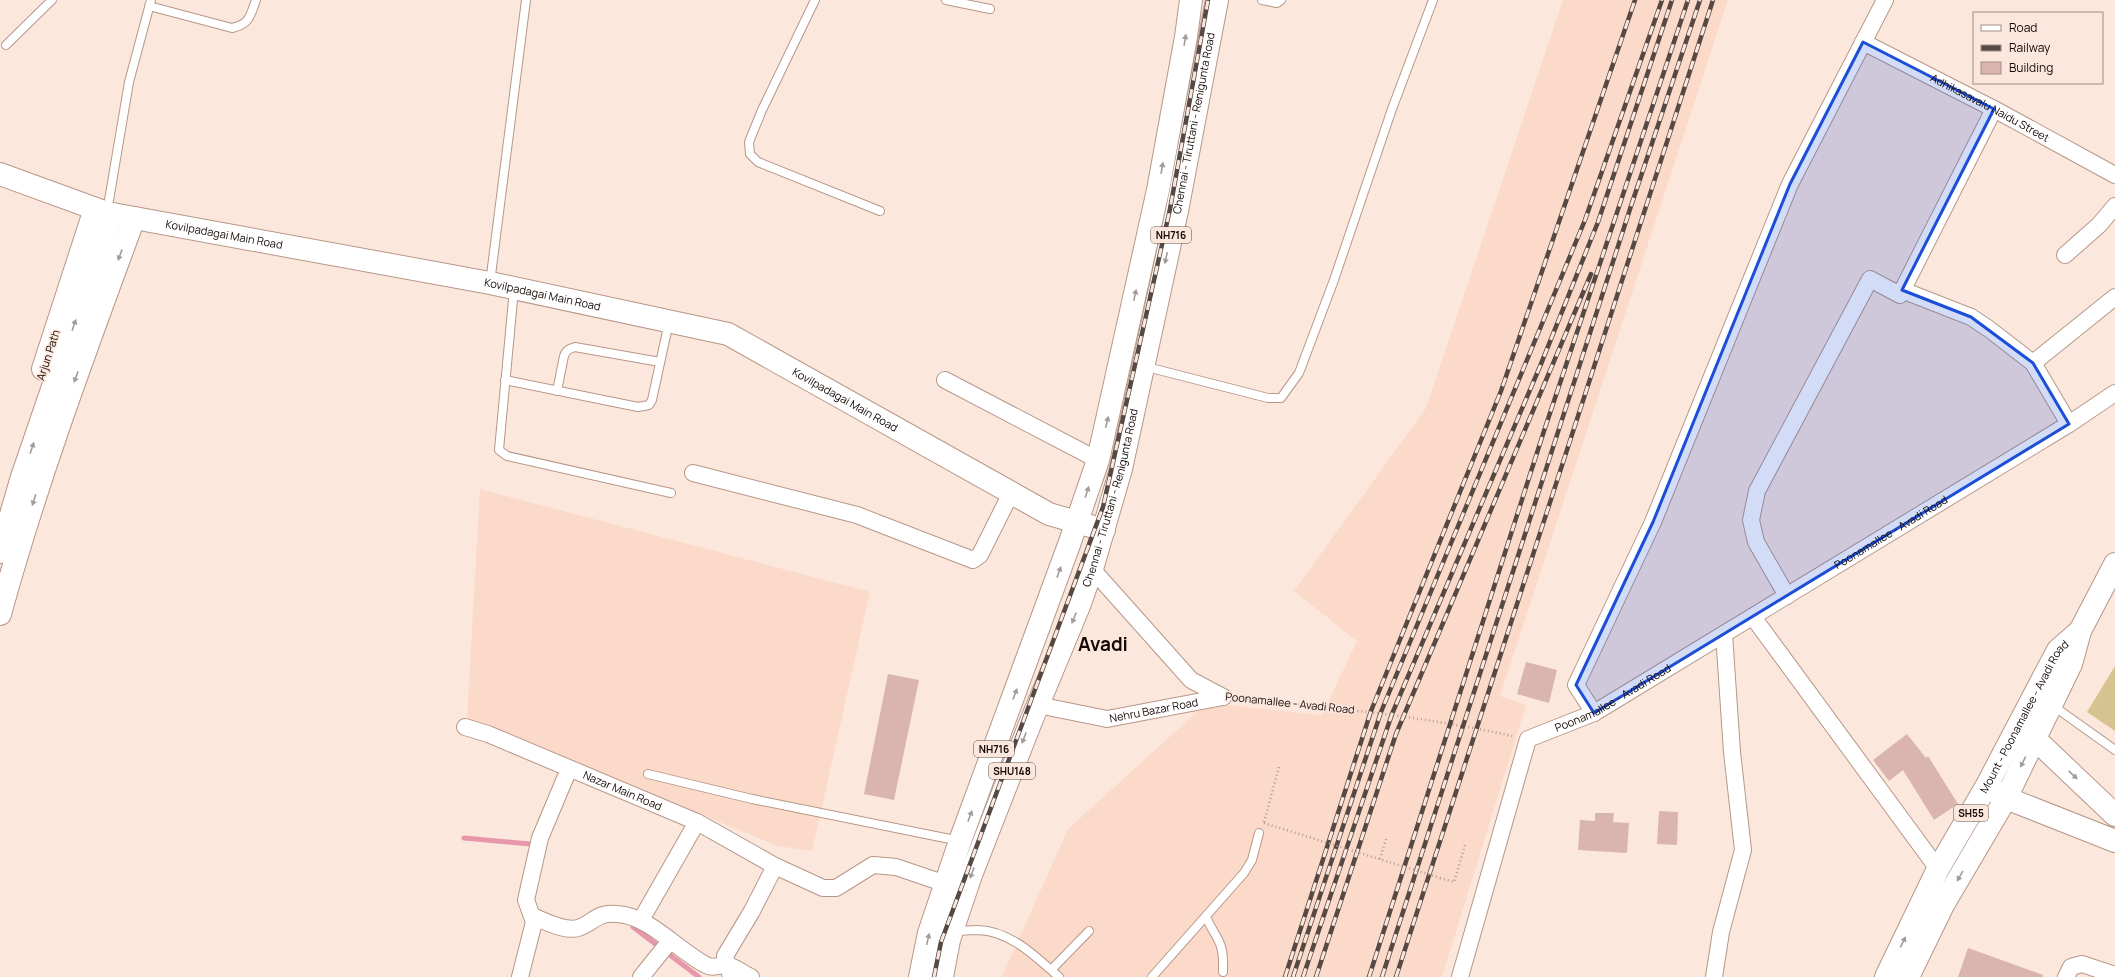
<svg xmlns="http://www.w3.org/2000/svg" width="2115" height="977" viewBox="0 0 2115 977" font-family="Manrope,sans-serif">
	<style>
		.built { fill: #fbdaca }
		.green { fill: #d6c390 }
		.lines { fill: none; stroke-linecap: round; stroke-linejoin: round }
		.stream { stroke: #e697a9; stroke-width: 5 }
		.building { fill: #dab5b0 }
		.lane-casing { stroke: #b79788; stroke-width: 10 }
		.street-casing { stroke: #b79788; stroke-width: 18 }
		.secondary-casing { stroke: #b79788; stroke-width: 24 }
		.primary-casing { stroke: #b79788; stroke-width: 24 }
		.highway-casing { stroke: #b79788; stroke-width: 24 }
		.path { stroke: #ae9c94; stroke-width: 2.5; stroke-dasharray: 1 3; stroke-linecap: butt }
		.lane { stroke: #fff; stroke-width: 8 }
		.street { stroke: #fff; stroke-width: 16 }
		.secondary { stroke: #fff; stroke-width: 22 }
		.primary { stroke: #fff; stroke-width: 22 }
		.highway { stroke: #fff; stroke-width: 22 }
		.rail-casing { stroke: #564842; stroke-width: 4.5 }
		.rail { stroke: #fce7dd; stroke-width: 3; stroke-dasharray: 9; stroke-linecap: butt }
		.path-bridge { stroke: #ae9c94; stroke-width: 2.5; stroke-dasharray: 1 3; stroke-linecap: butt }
		.oneway { fill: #a19c9b }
		.marked { fill: #1d4ed8; fill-opacity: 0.2; stroke: #1d4ed8; stroke-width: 3; stroke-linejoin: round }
		.labels { text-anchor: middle; stroke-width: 3; stroke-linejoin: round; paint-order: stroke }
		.shield { fill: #fce7dd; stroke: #594b45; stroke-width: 1 }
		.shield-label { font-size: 10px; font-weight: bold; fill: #130804 }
		.street-label { font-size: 11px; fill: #130804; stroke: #fce7dd }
		.town-label { font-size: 19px; font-weight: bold; fill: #130804; stroke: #fce7dd }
	</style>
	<rect width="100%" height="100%" fill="#fce7dd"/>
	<path class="built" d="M1563,0H1728L1500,696L1526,705L1442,977H1002L1068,829L1207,703L1322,715L1357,641L1294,591L1426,408Z
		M480,489L870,592L812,851L778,846L467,719Z"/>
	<path class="green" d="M2115,666V731L2087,712Z"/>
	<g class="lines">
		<path class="stream" d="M464,838L530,844
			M633,927L699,977"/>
	</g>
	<path class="building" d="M1526,662L1557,670L1549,703L1517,694Z
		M888,674L919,680L894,800L864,794Z
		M1907,734L1926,758L1928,756L1958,804L1934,820L1903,770L1889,781L1873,760Z
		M1659,811L1678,812L1677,845L1657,844Z
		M1595,813H1614L1613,822L1629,823L1627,853L1578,850L1580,820L1595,821Z
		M1968,948L2043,975V977H1958Z"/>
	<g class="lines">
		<defs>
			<path id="lane" d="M815,0L762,110L749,142L750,154L758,162L880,211
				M946,0L990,9
				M1262,0L1277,3L1281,0
				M149,6L232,28C250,24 250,16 256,0
				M6,45L52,0
				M107,212L129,82L151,0
				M490,283L526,0
				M514,289L499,450L507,456L671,493
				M1143,366L1268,398H1281L1299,373L1334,280L1392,109L1433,0
				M505,380L638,407L649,405L652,400L669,322
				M557,391L564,356C566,350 569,349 575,347L660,362
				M2052,705L2115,750
				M648,774L752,799L960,841
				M1206,917C1218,943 1224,940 1223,972
				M953,931C961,931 970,930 978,930C1011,931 1036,957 1059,977
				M1051,970L1089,931
				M1152,977L1244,873L1252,860L1259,833"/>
			<g id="street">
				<path id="s1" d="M1863,42L1994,109L2115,175"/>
				<path d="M2065,255L2099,225L2115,206"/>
				<path d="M1902,290L1971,317L1989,329L2033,363L2069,424"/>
				<path d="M2033,363L2115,297"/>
				<path d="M945,380L1098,460"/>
				<path d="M693,473L857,515L973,560L980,555L1011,493"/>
				<path d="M1092,569L1191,680L1223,697"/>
				<path d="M1787,596L1756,542L1751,520L1757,491L1870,279L1900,295L1994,109"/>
				<path d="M1753,617L1938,869"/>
				<path id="s2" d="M1038,705L1107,719L1223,697"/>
				<path d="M1594,713L1576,685L1653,522L1790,184L1885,0"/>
				<path id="s3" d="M465,727L488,734L697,822L775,866L752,911L725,956L731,977"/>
				<path d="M775,866L823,888H836L873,865L896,867L946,884"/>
				<path d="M532,916C545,921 565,932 578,928C594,923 596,912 617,914C650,916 677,950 706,965C713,969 718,965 726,965C734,966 744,974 751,977"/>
				<path d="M641,920L697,822"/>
				<path d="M520,977L534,922L526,900L540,838L569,769"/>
				<path d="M641,977L670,941"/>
				<path id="s4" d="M1460,977L1528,739L1594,713L2069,424L2115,393"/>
				<path d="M1714,977L1721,932L1743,850L1732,752L1724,634"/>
				<path d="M2066,977L2071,967L2082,964L2115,975"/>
			</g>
			<g id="secondary">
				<path id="s5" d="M0,174L107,213L490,283L728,334L1049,514L1104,530"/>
				<path d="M43,369L95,209"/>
				<path d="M0,552L22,477L112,214"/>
				<path d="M0,614C37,479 86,349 134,218"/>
				<path d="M2035,739L2115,815"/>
				<path d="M1989,788L2006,798L2115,841"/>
			</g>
			<g id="primary">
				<path id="s6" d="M1886,977L1938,869L1986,787L2058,650L2080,631"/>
				<path d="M1908,977L1943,905L2006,798L2071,664L2080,631L2115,564"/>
			</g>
			<g id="highway">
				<path d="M920,977L929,933L960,841L1070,542L1098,460L1158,190L1186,37L1191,0"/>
				<path id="s7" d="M942,977L949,940L971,875L1030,724L1079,606L1092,569L1121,469L1177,211L1217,0"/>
			</g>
		</defs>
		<use href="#lane" class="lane-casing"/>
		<use href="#street" class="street-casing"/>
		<use href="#secondary" class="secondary-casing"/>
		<use href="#primary" class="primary-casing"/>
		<use href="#highway" class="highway-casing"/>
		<path class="path" d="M1238,699C1330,707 1422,716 1512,736
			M1264,822L1279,767
			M1380,859L1386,839
			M1440,878L1454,882L1465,845"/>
		<use href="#lane" class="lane"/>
		<use href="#street" class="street"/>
		<use href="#secondary" class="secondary"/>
		<use href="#primary" class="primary"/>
		<use href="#highway" class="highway"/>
		<defs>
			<path id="rail" d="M934,977L941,942L1103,507L1170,209L1208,0
				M1285,977L1371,711L1501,391L1635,0
				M1293,977L1381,712L1585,220L1662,0
				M1303,977L1392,714L1541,364L1598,222L1672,0
				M1316,977L1396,734L1591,274
				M1369,977L1544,431L1688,0
				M1382,977L1631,206L1700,0
				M1396,977L1713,0"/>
		</defs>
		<use href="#rail" class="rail-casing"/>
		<use href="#rail" class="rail"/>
		<path class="path-bridge" d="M1264,823L1440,878"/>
	</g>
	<defs><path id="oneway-solid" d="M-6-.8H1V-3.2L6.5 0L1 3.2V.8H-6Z"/></defs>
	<g class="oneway">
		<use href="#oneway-solid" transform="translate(1185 40) rotate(-81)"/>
		<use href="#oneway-solid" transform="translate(1162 168) rotate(-80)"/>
		<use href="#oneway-solid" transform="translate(120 255) rotate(110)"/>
		<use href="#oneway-solid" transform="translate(1166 258) rotate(102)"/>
		<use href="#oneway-solid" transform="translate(1135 295) rotate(-78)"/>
		<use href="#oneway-solid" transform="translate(74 325) rotate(-71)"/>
		<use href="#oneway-solid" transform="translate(76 377) rotate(110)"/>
		<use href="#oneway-solid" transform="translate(1107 422) rotate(-77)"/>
		<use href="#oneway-solid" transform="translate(32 448) rotate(-71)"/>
		<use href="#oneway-solid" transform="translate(1087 492) rotate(-71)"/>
		<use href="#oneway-solid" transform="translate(34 500) rotate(108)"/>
		<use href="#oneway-solid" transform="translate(1059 572) rotate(-70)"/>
		<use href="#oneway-solid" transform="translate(1074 618) rotate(112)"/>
		<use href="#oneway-solid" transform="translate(1015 694) rotate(-70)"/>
		<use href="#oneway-solid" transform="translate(1024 738) rotate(111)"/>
		<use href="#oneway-solid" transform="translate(2023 762) rotate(116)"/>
		<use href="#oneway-solid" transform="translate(2073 775) rotate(43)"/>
		<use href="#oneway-solid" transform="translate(970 816) rotate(-70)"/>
		<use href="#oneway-solid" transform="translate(972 873) rotate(110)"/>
		<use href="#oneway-solid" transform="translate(1960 876) rotate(120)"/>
		<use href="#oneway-solid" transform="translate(928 939) rotate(-78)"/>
		<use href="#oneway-solid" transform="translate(1903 942) rotate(-64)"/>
	</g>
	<path class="marked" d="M1863,42L1994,109L1902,290L1971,317L2033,363L2069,424L1594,713L1576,685L1653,522L1790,184Z"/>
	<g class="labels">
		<g class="shield">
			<rect x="1151" y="227" width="40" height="16" rx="3"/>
			<rect x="974" y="741" width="40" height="16" rx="3"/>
			<rect x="989" y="763" width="46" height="16" rx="3"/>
			<rect x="1954" y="805" width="34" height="16" rx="3"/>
		</g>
		<g class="shield-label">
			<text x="1171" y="239">NH716</text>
			<text x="994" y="753">NH716</text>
			<text x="1012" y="775">SHU148</text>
			<text x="1971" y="817">SH55</text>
		</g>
		<g class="street-label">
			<text dy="4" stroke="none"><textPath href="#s1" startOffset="143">Adhikasavalu Naidu Street</textPath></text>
			<text dy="4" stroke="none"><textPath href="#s7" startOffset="893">Chennai - Tiruttani - Renigunta Road</textPath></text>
			<text dy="4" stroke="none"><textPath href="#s5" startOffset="233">Kovilpadagai Main Road</textPath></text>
			<text dy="4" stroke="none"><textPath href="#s5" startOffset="557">Kovilpadagai Main Road</textPath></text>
			<text transform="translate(48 355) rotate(-72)" y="4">Arjun Path</text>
			<text dy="4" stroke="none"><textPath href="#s5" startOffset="881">Kovilpadagai Main Road</textPath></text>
			<text dy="4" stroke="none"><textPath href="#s7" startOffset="509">Chennai - Tiruttani - Renigunta Road</textPath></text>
			<text dy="4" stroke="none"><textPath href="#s4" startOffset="666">Poonamallee - Avadi Road</textPath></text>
			<text dy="4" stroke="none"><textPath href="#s4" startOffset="342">Poonamallee - Avadi Road</textPath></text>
			<text transform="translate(1290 703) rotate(6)" y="4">Poonamallee - Avadi Road</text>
			<text dy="4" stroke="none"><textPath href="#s2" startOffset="118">Nehru Bazar Road</textPath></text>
			<text dy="4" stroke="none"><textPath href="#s6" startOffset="295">Mount - Poonamallee - Avadi Road</textPath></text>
			<text dy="4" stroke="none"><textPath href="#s3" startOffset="170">Nazar Main Road</textPath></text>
		</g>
		<g class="town-label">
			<text x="1103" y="651">Avadi</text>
		</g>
	</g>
	<rect x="1973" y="12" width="130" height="72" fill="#fce7dd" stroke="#9f8e86"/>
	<rect x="1981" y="25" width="20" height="6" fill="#ffffff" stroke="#9f8e86"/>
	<text x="2009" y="32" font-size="12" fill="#130804">Road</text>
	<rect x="1981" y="45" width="20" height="6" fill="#564842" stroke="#9f8e86"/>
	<text x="2009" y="52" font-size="12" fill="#130804">Railway</text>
	<rect x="1981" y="62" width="20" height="12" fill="#dab5b0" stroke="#9f8e86"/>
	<text x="2009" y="72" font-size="12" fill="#130804">Building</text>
</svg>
